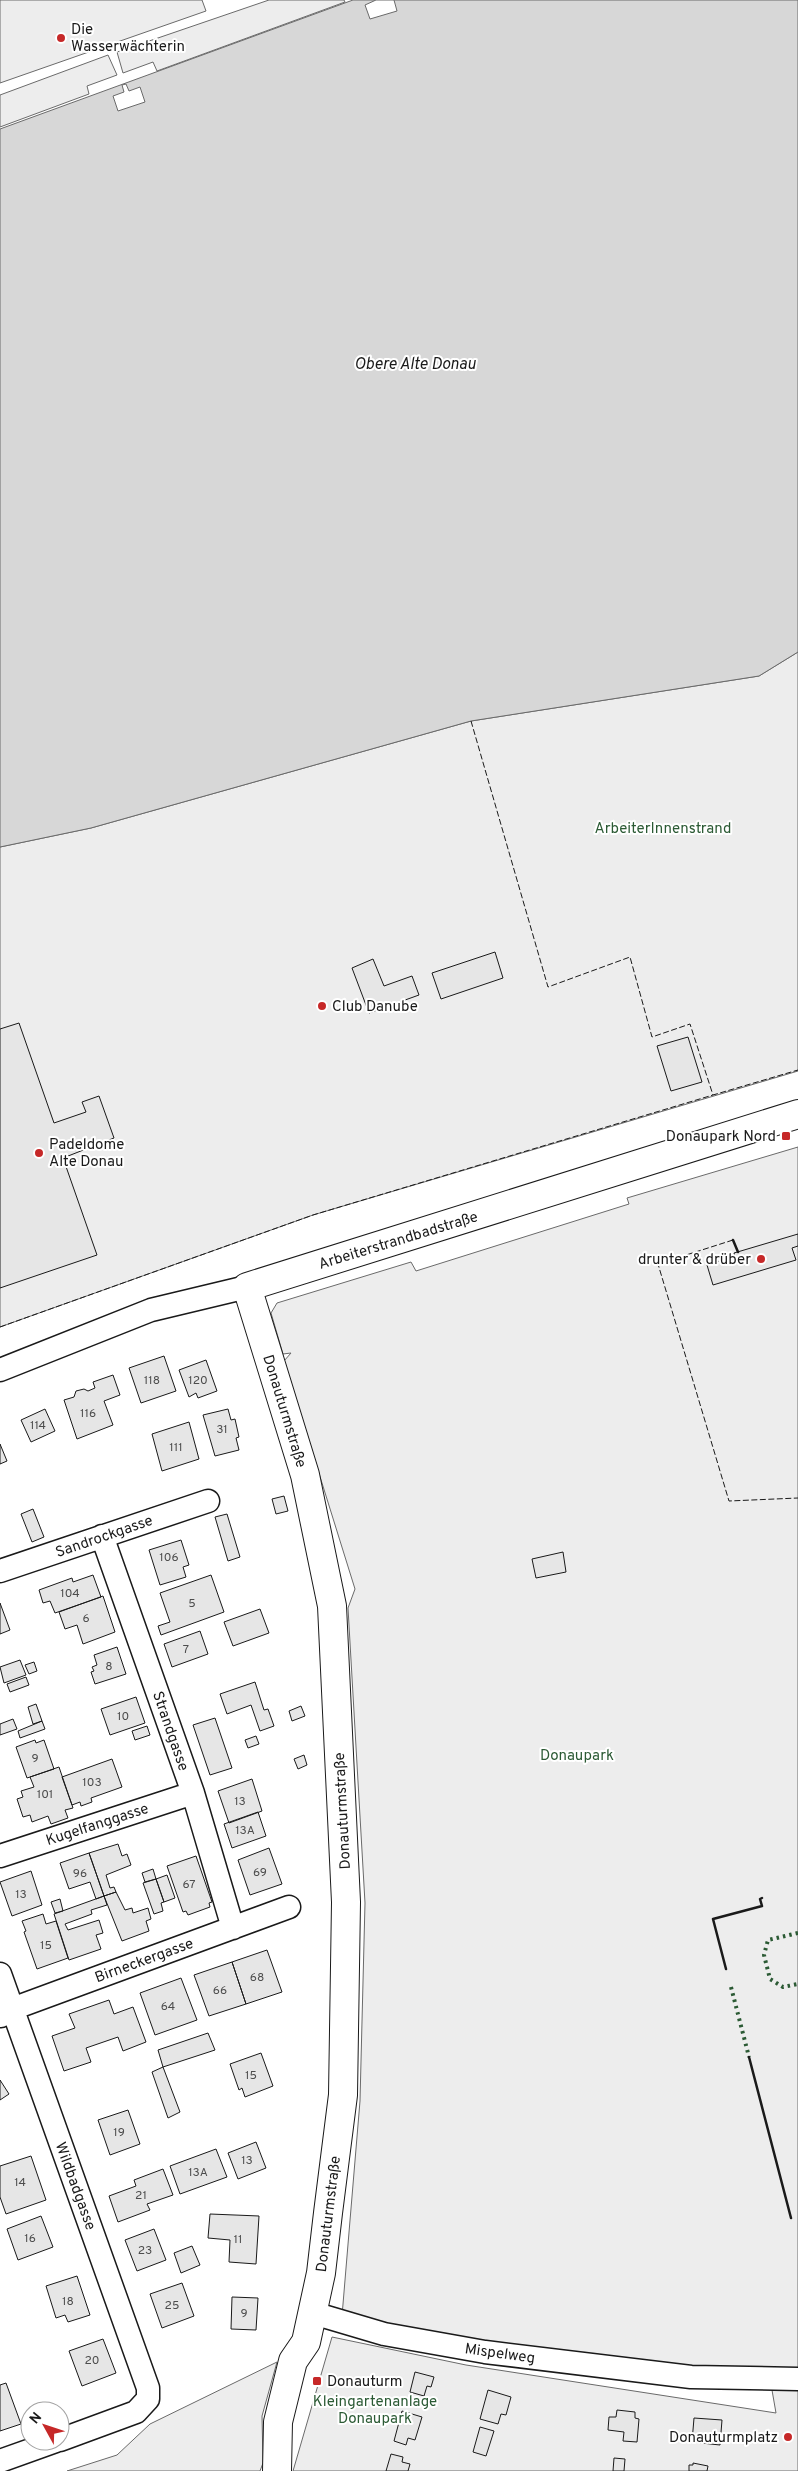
<svg xmlns="http://www.w3.org/2000/svg" width="798" height="2471" viewBox="0 0 798 2471" font-family="Overpass,sans-serif">
	<style>
		.built { fill: #ededed; stroke: #6a6a6a }
		.water { fill: #d7d7d7; stroke: #6a6a6a }
		.pier { fill: #fff; stroke: #6a6a6a }
		.building { fill: #e6e6e6; stroke: #1a1a1a }
		.lines { fill: none; stroke-linecap: round; stroke-linejoin: round }
		.minor-casing { stroke: #1a1a1a; stroke-width: 25 }
		.major-casing { stroke: #1a1a1a; stroke-width: 30 }
		.minor { stroke: #fff; stroke-width: 22 }
		.major { stroke: #fff; stroke-width: 28 }
		.hedge { stroke: #2b5a34; stroke-width: 4; stroke-dasharray: 2.5 4; stroke-linecap: butt }
		.fence { stroke: #1a1a1a; stroke-width: 1; stroke-dasharray: 6 2.5; stroke-linecap: butt }
		.wall { stroke: #1a1a1a; stroke-width: 2.5 }
		.poi-dot { fill: #c62828; stroke: #fff; stroke-width: 2 }
		.labels { text-anchor: middle; stroke-width: 4; stroke-linejoin: round; paint-order: stroke }
		.number-label { font-size: 12px; fill: #4d4d4d }
		.poi-label { font-size: 15px; fill: #1a1a1a; stroke: #fff; text-anchor: start }
		.park-label { font-size: 15px; fill: #2b5a34; stroke: #fff }
		.street-label { font-size: 15px; fill: #1a1a1a; stroke: #fff }
		.water-label { font-size: 16px; font-style: italic; fill: #1a1a1a; stroke: #fff }
	</style>
	<rect width="100%" height="100%" fill="#fff"/>
	<path class="built" d="M0,0H202L206,11L0,83Z
		M269,0H344L345,2L157,71L153,62L123,73L117,52Z
		M108,55L117,75L87,86L89,94L0,127V95Z
		M798,652V1071L313,1215L0,1327V847L91,828L471,721L759,676Z
		M798,1147V2471H293L332,2337L466,2365L776,2413L769,2373L493,2351L342,2316L360,2101L365,1903L348,1608L355,1589L284,1361L291,1353L283,1354L271,1313L277,1303L411,1262L416,1271L629,1204L627,1198Z
		M277,2362L262,2416L263,2463L260,2471H67L117,2455L150,2424Z"/>
	<path class="water" d="M353,0H798V652L759,676L471,721L91,828L0,847V129Z"/>
	<path class="pier" d="M376,0H394L397,11L370,19L365,5Z
		M126,84L129,91L140,87L145,102L118,111L113,96L124,92L122,85Z"/>
	<path class="building" d="M495,952L503,978L441,999L432,973Z
		M373,959L384,986L412,976L419,995L369,1013L352,968Z
		M19,1023L54,1123L86,1112L82,1102L99,1096L114,1138L63,1158L97,1255L0,1288V1029Z
		M688,1037L702,1082L671,1091L657,1046Z
		M798,1234V1246L792,1248L796,1260L713,1285L707,1265L735,1256L734,1253Z
		M164,1356L176,1391L141,1403L129,1368Z
		M206,1360L217,1391L198,1398L196,1393L189,1397L179,1370Z
		M113,1375L120,1395L104,1401L113,1425L77,1439L64,1400L74,1397L76,1391L84,1389L88,1391L95,1388L93,1382Z
		M45,1409L55,1431L31,1442L21,1420Z
		M228,1409L231,1420L235,1419L239,1437L236,1438L239,1450L215,1456L203,1415Z
		M189,1422L199,1459L162,1471L152,1434Z
		M0,1444L7,1461L0,1464Z
		M284,1496L288,1511L276,1514L272,1499Z
		M33,1509L44,1537L32,1542L21,1514Z
		M227,1514L240,1557L228,1561L215,1517Z
		M181,1540L189,1565L183,1567L186,1577L160,1585L149,1550Z
		M563,1552L566,1572L536,1578L532,1559Z
		M93,1575L101,1597L55,1613L50,1601L43,1603L39,1590L72,1578L73,1582Z
		M211,1575L224,1612L161,1635L158,1626L170,1622L160,1593Z
		M103,1596L115,1632L83,1644L77,1625L65,1629L59,1612Z
		M0,1603L10,1630L0,1634Z
		M260,1609L269,1633L233,1646L224,1622Z
		M200,1631L208,1654L172,1667L164,1644Z
		M117,1647L126,1674L95,1684L91,1672L94,1671L92,1667L97,1665L94,1655Z
		M20,1660L26,1675L4,1683L0,1667Z
		M34,1662L37,1671L29,1674L25,1665Z
		M26,1677L29,1685L10,1692L7,1684Z
		M255,1682L264,1710L268,1709L274,1726L260,1731L251,1705L227,1714L220,1694Z
		M136,1697L145,1723L110,1735L101,1709Z
		M36,1704L42,1721L33,1724L28,1707Z
		M301,1706L305,1716L292,1721L289,1711Z
		M215,1718L232,1768L210,1775L193,1725Z
		M13,1719L17,1729L0,1735V1724Z
		M42,1721L45,1729L20,1738L18,1731Z
		M147,1726L150,1735L135,1740L132,1731Z
		M256,1736L259,1744L248,1748L245,1740Z
		M35,1740L36,1743L44,1740L54,1769L27,1778L16,1747Z
		M304,1755L307,1765L298,1769L294,1759Z
		M112,1759L122,1787L91,1798L92,1802L81,1806L80,1802L72,1805L62,1777Z
		M59,1767L73,1808L65,1810L68,1818L51,1824L48,1816L32,1822L30,1815L23,1817L17,1799L23,1797L21,1791L34,1787L30,1777Z
		M252,1779L262,1811L229,1823L218,1791Z
		M258,1812L266,1836L232,1848L224,1824Z
		M118,1844L122,1856L127,1854L131,1865L106,1875L110,1888L114,1887L116,1892L104,1896L89,1853Z
		M269,1848L282,1884L250,1895L238,1860Z
		M89,1853L104,1896L96,1899L90,1882L69,1889L60,1863Z
		M196,1856L212,1902L209,1903L210,1907L188,1915L186,1911L183,1912L167,1866Z
		M153,1869L156,1879L145,1882L142,1873Z
		M31,1871L42,1905L12,1916L0,1882Z
		M167,1875L175,1898L164,1902L156,1879Z
		M156,1879L164,1902L161,1903L163,1911L154,1914L143,1883Z
		M116,1892L125,1910L132,1908L133,1913L148,1908L151,1919L146,1921L149,1931L122,1941L104,1896Z
		M104,1896L107,1905L91,1910L92,1914L65,1924L68,1930L99,1920L103,1933L96,1935L101,1949L69,1960L54,1914Z
		M60,1899L63,1911L55,1913L51,1902Z
		M43,1914L46,1924L56,1921L68,1958L37,1969L24,1932L26,1931L22,1921Z
		M267,1950L282,1992L246,2004L232,1962Z
		M232,1962L246,2004L209,2016L194,1975Z
		M181,1978L197,2020L155,2035L140,1993Z
		M109,2000L114,2014L133,2007L146,2042L123,2051L118,2037L86,2048L91,2062L64,2071L52,2036L75,2028L69,2014Z
		M208,2033L215,2050L163,2067L158,2050Z
		M261,2053L273,2086L245,2097L242,2088L239,2090L230,2064Z
		M163,2067L180,2112L168,2118L152,2072Z
		M0,2080L9,2094L0,2100Z
		M128,2110L140,2144L110,2155L98,2120Z
		M256,2142L266,2168L238,2179L228,2153Z
		M216,2149L227,2177L180,2194L170,2166Z
		M31,2156L46,2200L6,2214L0,2197V2166Z
		M163,2169L173,2195L147,2204L150,2210L118,2222L109,2196L136,2186L134,2180Z
		M210,2214L259,2216L256,2264L229,2262L230,2240L208,2238Z
		M41,2216L53,2247L18,2260L7,2229Z
		M154,2229L166,2260L137,2271L125,2240Z
		M192,2246L200,2265L181,2273L174,2253Z
		M77,2276L90,2315L68,2322L65,2315L56,2318L46,2286Z
		M182,2283L194,2316L162,2328L150,2294Z
		M232,2297L258,2298L256,2330L231,2329Z
		M103,2339L116,2373L82,2386L69,2351Z
		M415,2372L434,2377L431,2387L427,2386L424,2396L410,2392Z
		M6,2383L21,2424L0,2431V2385Z
		M488,2390L511,2397L506,2415L501,2414L498,2424L480,2419Z
		M617,2410L635,2412V2418L639,2419L637,2442L623,2441L624,2432L608,2430L609,2417H616Z
		M402,2411L422,2417L415,2440L408,2438L406,2445L394,2441Z
		M694,2418L722,2420L720,2445L692,2442Z
		M480,2427L494,2431L486,2456L473,2452Z
		M391,2454L403,2457L402,2462L410,2464L408,2471H386Z
		M614,2458L625,2459L624,2471H613Z
		M693,2463L708,2466L707,2471H689V2465H693Z"/>
	<g class="lines">
		<defs>
			<path id="minor" d="M0,1370L151,1310L247,1287
				M102,1536L193,1793L233,1928
				M0,1571L208,1501
				M0,1856L193,1793
				M0,1974L148,2388V2399L136,2412L60,2440
				M1,2016L12,2009L289,1907
				M313,2313L384,2334L485,2352L691,2377L798,2379
				M0,2461L56,2441"/>
			<path id="major" d="M277,2471L278,2422L293,2361L306,2342L321,2273L328,2213L343,2095L346,1902L332,1606L305,1475L247,1287L798,1114"/>
		</defs>
		<use href="#minor" class="minor-casing"/>
		<use href="#major" class="major-casing"/>
		<use href="#minor" class="minor"/>
		<use href="#major" class="major"/>
		<path class="hedge" d="M798,1933L768,1940L764,1955L770,1979L783,1987L798,1984
			M731,1987L749,2057"/>
		<path class="fence" d="M471,721L548,987L630,957L652,1037L690,1024L713,1095L798,1070
			M733,1240L658,1264L729,1501L798,1498
			M0,1327L313,1215L713,1095"/>
		<path class="wall" d="M733,1240L738,1252
			M726,1969L713,1919L762,1906L760,1899L762,1898
			M749,2057L791,2218"/>
	</g>
	<g class="poi-dot">
		<circle cx="61" cy="38" r="5"/>
		<circle cx="322" cy="1006" r="5"/>
		<rect x="781" y="1131" width="10" height="10" rx="2.5"/>
		<circle cx="39" cy="1153" r="5"/>
		<circle cx="761" cy="1259" r="5"/>
		<rect x="312" y="2376" width="10" height="10" rx="2.5"/>
		<circle cx="788" cy="2437" r="5"/>
	</g>
	<g class="labels">
		<g class="number-label">
			<text x="152" y="1384">118</text>
			<text x="198" y="1384">120</text>
			<text x="88" y="1417">116</text>
			<text x="38" y="1429">114</text>
			<text x="222" y="1433">31</text>
			<text x="176" y="1451">111</text>
			<text x="169" y="1561">106</text>
			<text x="70" y="1597">104</text>
			<text x="192" y="1607">5</text>
			<text x="86" y="1622">6</text>
			<text x="186" y="1653">7</text>
			<text x="109" y="1670">8</text>
			<text x="123" y="1720">10</text>
			<text x="35" y="1762">9</text>
			<text x="92" y="1786">103</text>
			<text x="45" y="1798">101</text>
			<text x="240" y="1805">13</text>
			<text x="245" y="1834">13A</text>
			<text x="260" y="1876">69</text>
			<text x="80" y="1877">96</text>
			<text x="189" y="1888">67</text>
			<text x="21" y="1898">13</text>
			<text x="46" y="1949">15</text>
			<text x="257" y="1981">68</text>
			<text x="220" y="1994">66</text>
			<text x="168" y="2010">64</text>
			<text x="251" y="2079">15</text>
			<text x="119" y="2136">19</text>
			<text x="247" y="2164">13</text>
			<text x="198" y="2176">13A</text>
			<text x="20" y="2186">14</text>
			<text x="141" y="2199">21</text>
			<text x="30" y="2242">16</text>
			<text x="238" y="2243">11</text>
			<text x="145" y="2254">23</text>
			<text x="68" y="2305">18</text>
			<text x="172" y="2309">25</text>
			<text x="244" y="2317">9</text>
			<text x="92" y="2364">20</text>
		</g>
		<g class="poi-label">
			<text x="71" y="34">Die<tspan x="71" dy="17">Wasserwächterin</tspan></text>
			<text x="332" y="1011">Club Danube</text>
			<text x="776" y="1141" text-anchor="end">Donaupark Nord</text>
			<text x="49" y="1149">Padeldome<tspan x="49" dy="17">Alte Donau</tspan></text>
			<text x="751" y="1264" text-anchor="end">drunter &amp; drüber</text>
			<text x="327" y="2386">Donauturm</text>
			<text x="778" y="2442" text-anchor="end">Donauturmplatz</text>
		</g>
		<g class="park-label">
			<text x="663" y="833">ArbeiterInnenstrand</text>
			<text x="577" y="1760">Donaupark</text>
			<text x="375" y="2406">Kleingartenanlage<tspan x="375" dy="17">Donaupark</tspan></text>
		</g>
		<g class="street-label">
			<text transform="translate(398 1240) rotate(-17)" y="5">Arbeiterstrandbadstraße</text>
			<text transform="translate(285 1411) rotate(73)" y="5">Donauturmstraße</text>
			<text transform="translate(104 1536) rotate(-19)" y="5">Sandrockgasse</text>
			<text transform="translate(171 1731) rotate(71)" y="5">Strandgasse</text>
			<text transform="translate(342 1811) rotate(-93)" y="5">Donauturmstraße</text>
			<text transform="translate(97 1824) rotate(-18)" y="5">Kugelfanggasse</text>
			<text transform="translate(144 1960) rotate(-20)" y="5">Birneckergasse</text>
			<text transform="translate(76 2186) rotate(70)" y="5">Wildbadgasse</text>
			<text transform="translate(328 2214) rotate(-83)" y="5">Donauturmstraße</text>
			<text transform="translate(500 2353) rotate(8)" y="5">Mispelweg</text>
		</g>
		<g class="water-label">
			<text x="415" y="369">Obere Alte Donau</text>
		</g>
	</g>
	<g transform="translate(45 2426) rotate(310)"><circle r="24" fill="#ffffff" stroke="#a3a3a3"/>
	<path d="M0-4L9 19L0 12L-9 19Z" fill="#c62828"/>
	<text y="-8" font-size="14" font-weight="bold" text-anchor="middle" fill="#1a1a1a">N</text>
	</g>
</svg>
